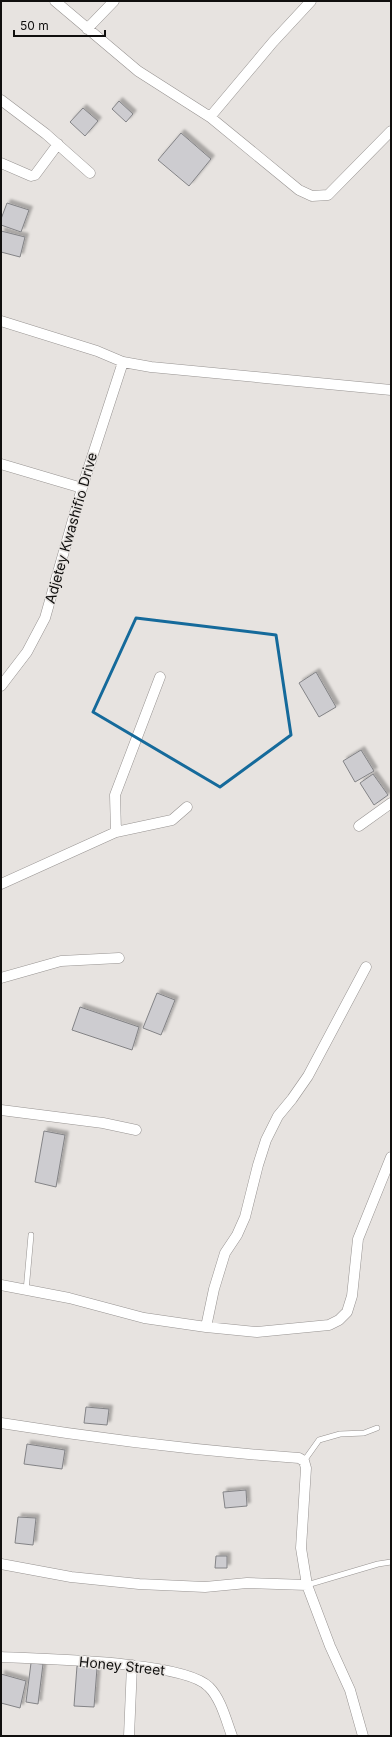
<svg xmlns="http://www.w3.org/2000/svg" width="392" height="1737" viewBox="0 0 392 1737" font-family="Inter,sans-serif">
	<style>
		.building { fill: #cdccd0; stroke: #838386; filter: url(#shadow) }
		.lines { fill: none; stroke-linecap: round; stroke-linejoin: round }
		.lane-casing { stroke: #979391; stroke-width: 6 }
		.street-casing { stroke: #979391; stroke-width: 11 }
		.lane { stroke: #fff; stroke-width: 5 }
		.street { stroke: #fff; stroke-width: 10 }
		.marked { fill: none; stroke: #156a9b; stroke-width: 3; stroke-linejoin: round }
		.labels { text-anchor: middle; stroke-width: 3; stroke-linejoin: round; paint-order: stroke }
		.street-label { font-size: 14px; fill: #100f0e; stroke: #e7e3e0 }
	</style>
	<defs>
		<filter id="shadow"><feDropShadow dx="3.5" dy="-3.5" stdDeviation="1" flood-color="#0004"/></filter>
	</defs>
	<rect width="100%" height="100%" fill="#e7e3e0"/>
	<path class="building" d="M119,101L133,114L126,122L112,109Z
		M83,108L98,121L85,136L70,122Z
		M181,133L211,159L189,186L158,160Z
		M7,203L29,210L21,232L1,225V219Z
		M1,231L25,237L20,257L1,252Z
		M316,672L336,707L319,717L299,683Z
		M361,750L374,771L355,782L343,761Z
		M373,774L388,795L374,805L360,783Z
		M157,993L175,1000L161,1035L143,1028Z
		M80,1007L139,1027L132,1050L72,1030Z
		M44,1131L65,1135L56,1187L35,1182Z
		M86,1407L109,1409L107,1425L84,1423Z
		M27,1444L65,1450L62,1469L24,1464Z
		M246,1490L247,1506L225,1508L223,1492Z
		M18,1517L36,1518L33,1545L15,1543Z
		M216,1556H227V1568H215Z
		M31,1663L43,1664L38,1704L26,1702Z
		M77,1666L97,1668L94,1707L74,1706Z
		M1,1674L26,1681L20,1708L1,1703Z"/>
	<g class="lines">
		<defs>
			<path id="lane" d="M26,1291L31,1235
				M304,1461L319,1440L340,1434L364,1433L377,1428
				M307,1585L378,1564L391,1562"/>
			<path id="street" d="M55,1L138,71L210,117L299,190L312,196L328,195L391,131
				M87,29L114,1
				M1,100L46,134L90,173
				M210,117L273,42L311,1
				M1,163L31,176L35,175L58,144
				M1,321L97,351L123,362L151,367L391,390
				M1,464L82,488
				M1,686L27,652L45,618L82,488L123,362
				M359,826L391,803
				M116,832L115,795L160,677
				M1,884L116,832L172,820L187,807
				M1,978L61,961L119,958
				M1,1110L103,1123L136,1130
				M1,1285L69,1298L144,1318L206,1327L257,1332L329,1325L339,1320L347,1312L352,1296L358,1239L391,1157
				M206,1327L214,1289L225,1253L237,1235L245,1217L258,1165L266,1140L278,1116L292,1099L308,1076L366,967
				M1,1423C100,1439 200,1451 299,1458L304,1461L306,1468L301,1548L307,1585L330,1646L350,1690L363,1736
				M1,1564L71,1577L139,1584L205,1587L247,1583L307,1585
				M1,1657C41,1659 185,1661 209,1687C221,1699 226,1720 232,1736
				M129,1736L132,1665"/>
		</defs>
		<use href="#lane" class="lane-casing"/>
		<use href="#street" class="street-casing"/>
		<use href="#lane" class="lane"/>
		<use href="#street" class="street"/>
	</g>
	<path class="marked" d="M136,618L276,635L291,735L220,787L93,712Z"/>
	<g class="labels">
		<g class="street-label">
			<text transform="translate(71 528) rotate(-74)" y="5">Adjetey Kwashifio Drive</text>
			<text transform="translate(122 1666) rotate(6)" y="5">Honey Street</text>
		</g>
	</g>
	<rect width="392" height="1737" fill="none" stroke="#100f0e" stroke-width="4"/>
	<path d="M14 30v6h91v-6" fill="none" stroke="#100f0e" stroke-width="2"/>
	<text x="20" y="30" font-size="12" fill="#100f0e" stroke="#e7e3e0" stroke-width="3" paint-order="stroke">50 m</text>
</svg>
